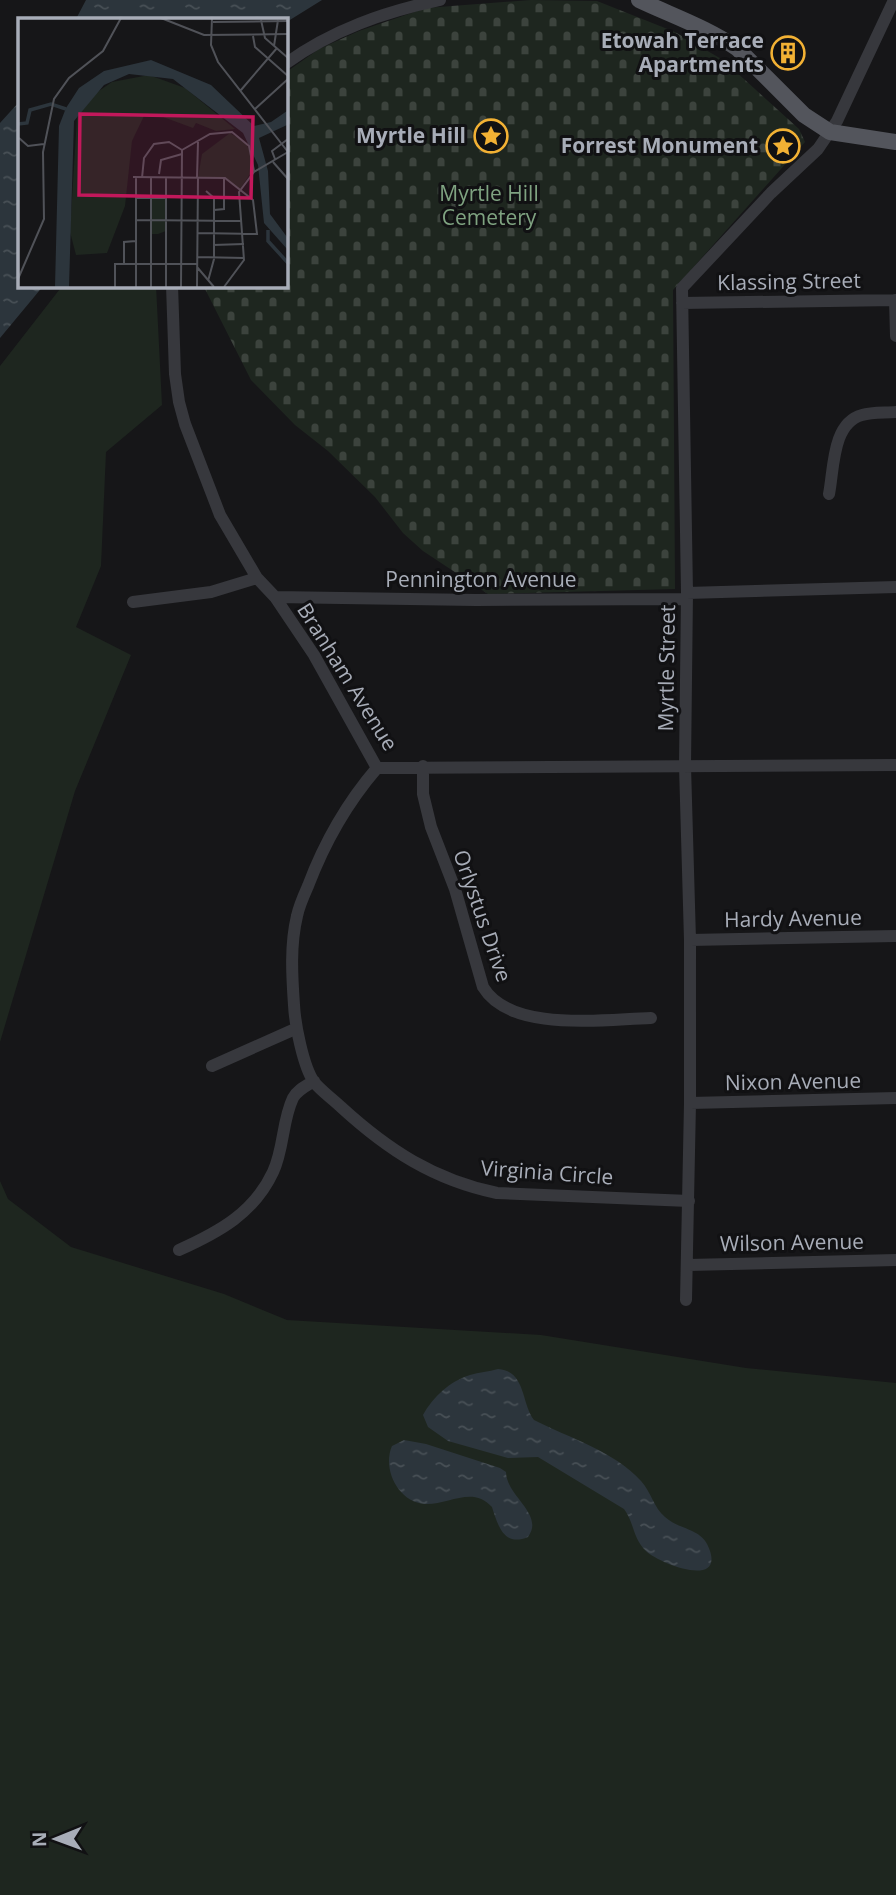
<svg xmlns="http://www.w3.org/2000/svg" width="896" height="1895" viewBox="0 0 896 1895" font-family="'Open Sans',sans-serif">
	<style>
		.green { fill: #1e261f }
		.cemetery { fill: url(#cemetery-stones) }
		.water { fill: url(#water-ripples) }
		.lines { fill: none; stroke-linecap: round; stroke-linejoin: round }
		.minor { stroke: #37383d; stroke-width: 12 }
		.major { stroke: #53555c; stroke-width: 16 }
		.labels { text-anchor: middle; stroke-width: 6; stroke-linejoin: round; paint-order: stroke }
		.poi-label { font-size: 21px; font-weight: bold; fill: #a8adb8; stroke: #111113; text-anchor: end }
		.park-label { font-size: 21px; fill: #7fa381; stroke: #111113 }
		.street-label { font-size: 21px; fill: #a8adb8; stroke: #111113 }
		.inset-river { fill: none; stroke: #2c353c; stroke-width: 3.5 }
		.inset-road { fill: none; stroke: #505258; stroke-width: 2 }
		.view { fill: #c2185b; fill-opacity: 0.15; stroke: #c2185b; stroke-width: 3.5 }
		.inset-edge { fill: none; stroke: #a8adb8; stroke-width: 3.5 }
	</style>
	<defs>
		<pattern id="cemetery-stones" width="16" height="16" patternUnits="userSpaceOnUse" patternTransform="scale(1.75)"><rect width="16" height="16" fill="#1e261f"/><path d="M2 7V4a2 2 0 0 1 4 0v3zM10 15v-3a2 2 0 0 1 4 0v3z" fill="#3c433d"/></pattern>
		<pattern id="water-ripples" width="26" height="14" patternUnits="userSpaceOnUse" patternTransform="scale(1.75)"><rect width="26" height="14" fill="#2c353c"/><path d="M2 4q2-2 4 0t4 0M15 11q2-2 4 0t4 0" fill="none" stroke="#485056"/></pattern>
	</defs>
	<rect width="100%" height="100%" fill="#161618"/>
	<path class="green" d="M63,285H156L162,405L106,452L101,566L76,627L131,655L75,791L0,1042V366Z
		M0,1181L8,1199L71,1247L224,1294L287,1320L541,1335L746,1368L896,1383V1895H0Z"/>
	<path class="cemetery" d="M531,0L597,1L675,32L723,60L799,129L805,142L673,290L675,589L488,594L423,551L403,533L375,497L328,451L295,425L251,380L203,285H285V73L319,49L359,31L426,8Z"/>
	<path class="water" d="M86,0H322L285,23V19H76Z
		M19,102V285H44L0,338V123Z
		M498,1369C526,1371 521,1403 534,1420C569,1438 614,1451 641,1481C651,1492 654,1508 665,1517C680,1531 703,1527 710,1551C722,1588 658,1563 646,1551C633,1539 634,1522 624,1509L538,1457L508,1458L448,1441L428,1427L423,1415C433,1397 450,1381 470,1375C479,1372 489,1372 498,1369Z
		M404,1440L426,1444L500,1468L506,1472C506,1496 545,1514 528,1537C504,1547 498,1526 492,1507C473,1485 448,1505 425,1504C398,1502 382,1469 392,1446Z"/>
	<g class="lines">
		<path class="minor" d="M285,64C332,30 384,12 440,0
			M172,285L175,374L179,402L185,424L220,515L257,578L275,597L314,655L377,768
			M895,300L896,336
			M682,303L896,300
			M829,494C834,469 832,423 862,415C872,412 885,413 896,412
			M687,593L896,587
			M275,597L476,600L687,599
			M133,602L211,592L257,578
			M423,766V794L431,827L455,889L483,987C511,1033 603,1019 651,1018
			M377,768C346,804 325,841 308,886C304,895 299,906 297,916C290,945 292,976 294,1005C295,1024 303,1066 314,1082C321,1091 333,1099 341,1107C388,1150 434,1180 497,1193L689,1201
			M377,768L896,765
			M690,940L896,936
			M212,1066L295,1029
			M690,1103L896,1098
			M179,1250C219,1232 254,1213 273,1172C284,1149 282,1121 293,1098C297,1090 306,1086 314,1081
			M688,1265L896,1260
			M686,1300L690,1103V940L685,766L687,593L682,288L771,193L818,149L837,121L894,0"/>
		<path class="major" d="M639,0C673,16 708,28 738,49L804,115L830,132L896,142"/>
	</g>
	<defs>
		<symbol id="building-ring" viewBox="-11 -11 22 22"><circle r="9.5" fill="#111113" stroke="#f2b134" stroke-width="1.5"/><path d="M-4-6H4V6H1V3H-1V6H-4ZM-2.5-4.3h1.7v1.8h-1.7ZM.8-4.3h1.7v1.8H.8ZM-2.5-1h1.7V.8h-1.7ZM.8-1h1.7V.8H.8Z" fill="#f2b134"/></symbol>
		<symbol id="sight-ring" viewBox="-11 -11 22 22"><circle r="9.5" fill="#111113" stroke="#f2b134" stroke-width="1.5"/><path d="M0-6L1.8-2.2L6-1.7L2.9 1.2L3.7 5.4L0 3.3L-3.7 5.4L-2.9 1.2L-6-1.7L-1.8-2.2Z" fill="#f2b134"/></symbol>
	</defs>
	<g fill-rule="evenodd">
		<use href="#building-ring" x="769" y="34" width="38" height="38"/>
		<use href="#sight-ring" x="472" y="117" width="38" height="38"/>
		<use href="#sight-ring" x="764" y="127" width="38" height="38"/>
	</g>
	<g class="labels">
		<g class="poi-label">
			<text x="764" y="48">Etowah Terrace<tspan x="764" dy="24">Apartments</tspan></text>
			<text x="466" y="143">Myrtle Hill</text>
			<text x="758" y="153">Forrest Monument</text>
		</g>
		<g class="park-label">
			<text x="489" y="201">Myrtle Hill<tspan x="489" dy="24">Cemetery</tspan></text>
		</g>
		<g class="street-label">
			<text transform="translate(789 282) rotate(-1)" y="7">Klassing Street</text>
			<text x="481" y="587">Pennington Avenue</text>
			<text transform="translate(667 668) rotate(-89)" y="7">Myrtle Street</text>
			<text transform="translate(347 677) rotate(58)" y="7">Branham Avenue</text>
			<text transform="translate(482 916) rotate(71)" y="7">Orlystus Drive</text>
			<text transform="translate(793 919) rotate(-1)" y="7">Hardy Avenue</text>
			<text transform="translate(793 1082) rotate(-1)" y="7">Nixon Avenue</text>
			<text transform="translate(547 1173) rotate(4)" y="7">Virginia Circle</text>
			<text transform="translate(792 1243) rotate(-1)" y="7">Wilson Avenue</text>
		</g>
	</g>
	<g transform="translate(18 18)">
		<rect width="270" height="270" fill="#161618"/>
		<path d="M131,57L167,70L217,111L198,113L178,105L175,110L137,96L126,98L114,123L107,188L89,235L58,237L52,214L59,99L78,75L94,64ZM133,180H148V213L140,216H133Z" fill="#1e261f"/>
		<path d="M212,115L228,125L233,137L234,153L222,171L207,160L180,159L184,136Z" fill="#1e261f"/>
		<path d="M133,42L193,67L236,108L253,104L269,93V107L241,120L250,153L252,196L269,219V231L246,205L240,147L225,115L155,61L111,56L86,67L56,103L51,269H37L41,108L48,90L61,70L86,53Z" fill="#2c353c"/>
		<path class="inset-river" d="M0,106L9,105L12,92L33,86L48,91M250,212V223L270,245"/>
		<path class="inset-road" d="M143,0L186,17L270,16M194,0L193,27L200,44L270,134M243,2L247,20L270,40M195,4L269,3M235,18L237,29L270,58M256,28L260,2M223,72L259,30M237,91L270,61M1,120L10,128L26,126M164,132L192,116L214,114L231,128L236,153M257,141L254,133L270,121M255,144L270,161M141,156L143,142L164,136M115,159L207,160L235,182L239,216L180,215M124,160L126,140L136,126L151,124L164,132M179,160L180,124M188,173L196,180V241L190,263M119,180H148M196,192L206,191V160M118,202L223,203M195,227L226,226M179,239L226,240M106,246V224L118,223M179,249L196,269M0,261L26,201L25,134L36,81L51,60L85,33L103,0M97,269V246H179M118,269V159M133,269V160M148,269V160M163,269L164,132M179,269L180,160M206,269L226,242L221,174L236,154L270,134"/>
		<path class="view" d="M62,96L235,99L233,180L61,177Z"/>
		<rect width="270" height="270" class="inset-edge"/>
	</g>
	<g transform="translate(56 1839) rotate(269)" stroke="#111113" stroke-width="5" paint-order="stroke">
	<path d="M0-5L12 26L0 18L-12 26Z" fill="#a8adb8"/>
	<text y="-10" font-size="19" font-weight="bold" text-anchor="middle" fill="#a8adb8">N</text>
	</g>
</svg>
